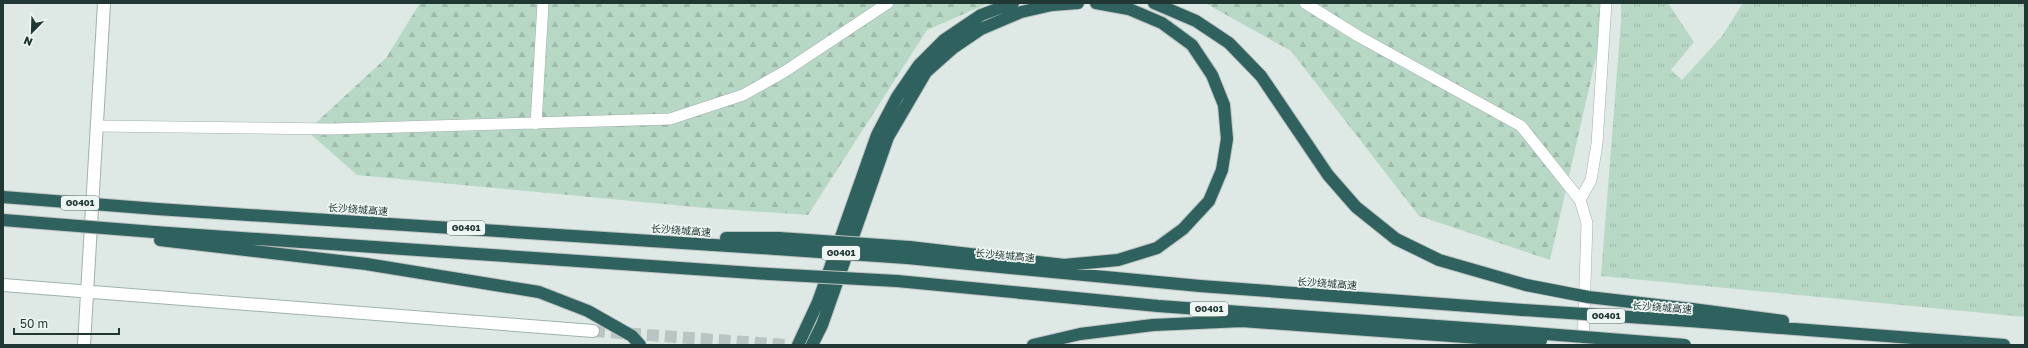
<svg xmlns="http://www.w3.org/2000/svg" width="2028" height="348" viewBox="0 0 2028 348" font-family="'Golos Text','Noto Sans SC',sans-serif">
	<style>
		.grass { fill: url(#grass-tufts) }
		.forest { fill: url(#forest-firs) }
		.lines { fill: none; stroke-linecap: round; stroke-linejoin: round }
		.secondary-tunnel { stroke: #b8c5c2; stroke-width: 12; stroke-dasharray: 12 6; stroke-linecap: butt }
		.street-casing { stroke: #a2b0ad; stroke-width: 12 }
		.secondary-casing { stroke: #9eb3af; stroke-width: 14 }
		.highway-casing { stroke: #bcc3c2; stroke-width: 14 }
		.street { stroke: #fff; stroke-width: 11 }
		.secondary { stroke: #fff; stroke-width: 12 }
		.highway { stroke: #2f615e; stroke-width: 12 }
		.highway-bridge-casing { stroke: #bcc3c2; stroke-width: 14; stroke-linecap: butt }
		.highway-bridge { stroke: #2f615e; stroke-width: 12 }
		.labels { text-anchor: middle; stroke-width: 3.5; stroke-linejoin: round; paint-order: stroke }
		.shield { fill: #eef6f3; stroke: #5e706d; stroke-width: 1 }
		.shield-label { font-size: 9px; font-weight: bold; fill: #213734 }
		.street-label { font-size: 10px; fill: #213734; stroke: #eef6f3 }
	</style>
	<defs>
		<pattern id="grass-tufts" width="24" height="20" patternUnits="userSpaceOnUse"><rect width="24" height="20" fill="#b8d8c6"/><path d="M3 7l-1-3M5 7V3M7 7l1-3M15 17l-1-3M17 17v-4M19 17l1-3" fill="none" stroke="#9ebaab"/></pattern>
		<pattern id="forest-firs" width="22" height="20" patternUnits="userSpaceOnUse"><rect width="22" height="20" fill="#b8d8c6"/><path d="M5 1l3.5 6h-7zM16 11l3.5 6h-7z" fill="#9ebaab"/></pattern>
	</defs>
	<rect width="100%" height="100%" fill="#dee9e6"/>
	<path class="grass" d="M1621,3H1668L1694,42L1671,70L1682,80L1722,36L1743,3H2025V317L1601,276L1621,21Z"/>
	<path class="forest" d="M420,3H989L927,30L808,215L705,208L357,175L307,131L386,58Z
		M1205,3H1603L1604,22L1550,260L1419,216L1291,51Z"/>
	<g class="lines">
		<path class="secondary-tunnel" d="M593,331L787,345"/>
		<defs>
			<path id="street" d="M1305,3L1358,36L1521,126L1580,200L1587,223L1583,345
				M536,124L543,3
				M97,126L332,129L670,119L743,95L784,72L888,3
				M1580,200L1591,180L1597,144L1606,3"/>
			<path id="secondary" d="M3,285L593,331
				M84,345L104,3"/>
			<path id="highway" d="M1154,3L1196,21L1229,43L1261,76L1328,175L1356,207L1396,239L1439,260L1526,285
				M157,209L776,249
				M154,232L769,274
				M726,238H779
				M160,240L366,264L539,292L588,311L632,336L640,345
				M909,247L1064,265L1118,260L1157,248L1183,229L1209,201L1222,170L1227,139L1224,105L1212,75L1192,45L1162,23L1129,9L1096,3
				M907,258L1200,286L1523,310
				M897,281L1158,306L1521,332
				M1692,309L1783,321
				M1690,321L2004,345
				M798,345L818,302L877,135L897,97L919,65L944,40L981,15L1013,3
				M812,345L822,325L888,137L926,72L953,48L981,29L1021,12L1052,5L1078,3
				M1033,345L1080,334L1153,325L1242,321L1521,341"/>
		</defs>
		<use href="#street" class="street-casing"/>
		<use href="#secondary" class="secondary-casing"/>
		<use href="#highway" class="highway-casing"/>
		<use href="#street" class="street"/>
		<use href="#secondary" class="secondary"/>
		<use href="#highway" class="highway"/>
		<defs>
			<path id="highway-bridge" d="M3,197L157,209
				M3,220L154,232
				M779,238L909,247
				M776,249L907,258
				M769,274L897,281
				M1526,285L1588,297L1692,309
				M1523,310L1690,321
				M1521,332L1685,345
				M1521,341H1541"/>
		</defs>
		<use href="#highway-bridge" class="highway-bridge-casing"/>
		<use href="#highway-bridge" class="highway-bridge"/>
	</g>
	<g class="labels">
		<g class="shield">
			<rect x="61" y="196" width="38" height="14" rx="3"/>
			<rect x="447" y="221" width="38" height="14" rx="3"/>
			<rect x="822" y="246" width="38" height="14" rx="3"/>
			<rect x="1190" y="302" width="38" height="14" rx="3"/>
			<rect x="1587" y="309" width="38" height="14" rx="3"/>
		</g>
		<g class="shield-label">
			<text x="80" y="206">G0401</text>
			<text x="466" y="231">G0401</text>
			<text x="841" y="256">G0401</text>
			<text x="1209" y="312">G0401</text>
			<text x="1606" y="319">G0401</text>
		</g>
		<g class="street-label">
			<text transform="translate(358 209) rotate(4)" y="4">长沙绕城高速</text>
			<text transform="translate(681 230) rotate(4)" y="4">长沙绕城高速</text>
			<text transform="translate(1005 255) rotate(5)" y="4">长沙绕城高速</text>
			<text transform="translate(1327 283) rotate(4)" y="4">长沙绕城高速</text>
			<text transform="translate(1662 307) rotate(4)" y="4">长沙绕城高速</text>
		</g>
	</g>
	<rect width="2028" height="348" fill="none" stroke="#213734" stroke-width="8"/>
	<g transform="translate(32 32) rotate(203)" stroke="#eef6f3" stroke-width="3" paint-order="stroke">
	<path d="M0-3L7 15L0 10L-7 15Z" fill="#213734"/>
	<text y="-6" font-size="11" font-weight="bold" text-anchor="middle" fill="#213734">N</text>
	</g>
	<path d="M14 328v6h105v-6" fill="none" stroke="#213734" stroke-width="2"/>
	<text x="20" y="328" font-size="12" fill="#213734" stroke="#eef6f3" stroke-width="3" paint-order="stroke">50 m</text>
</svg>
